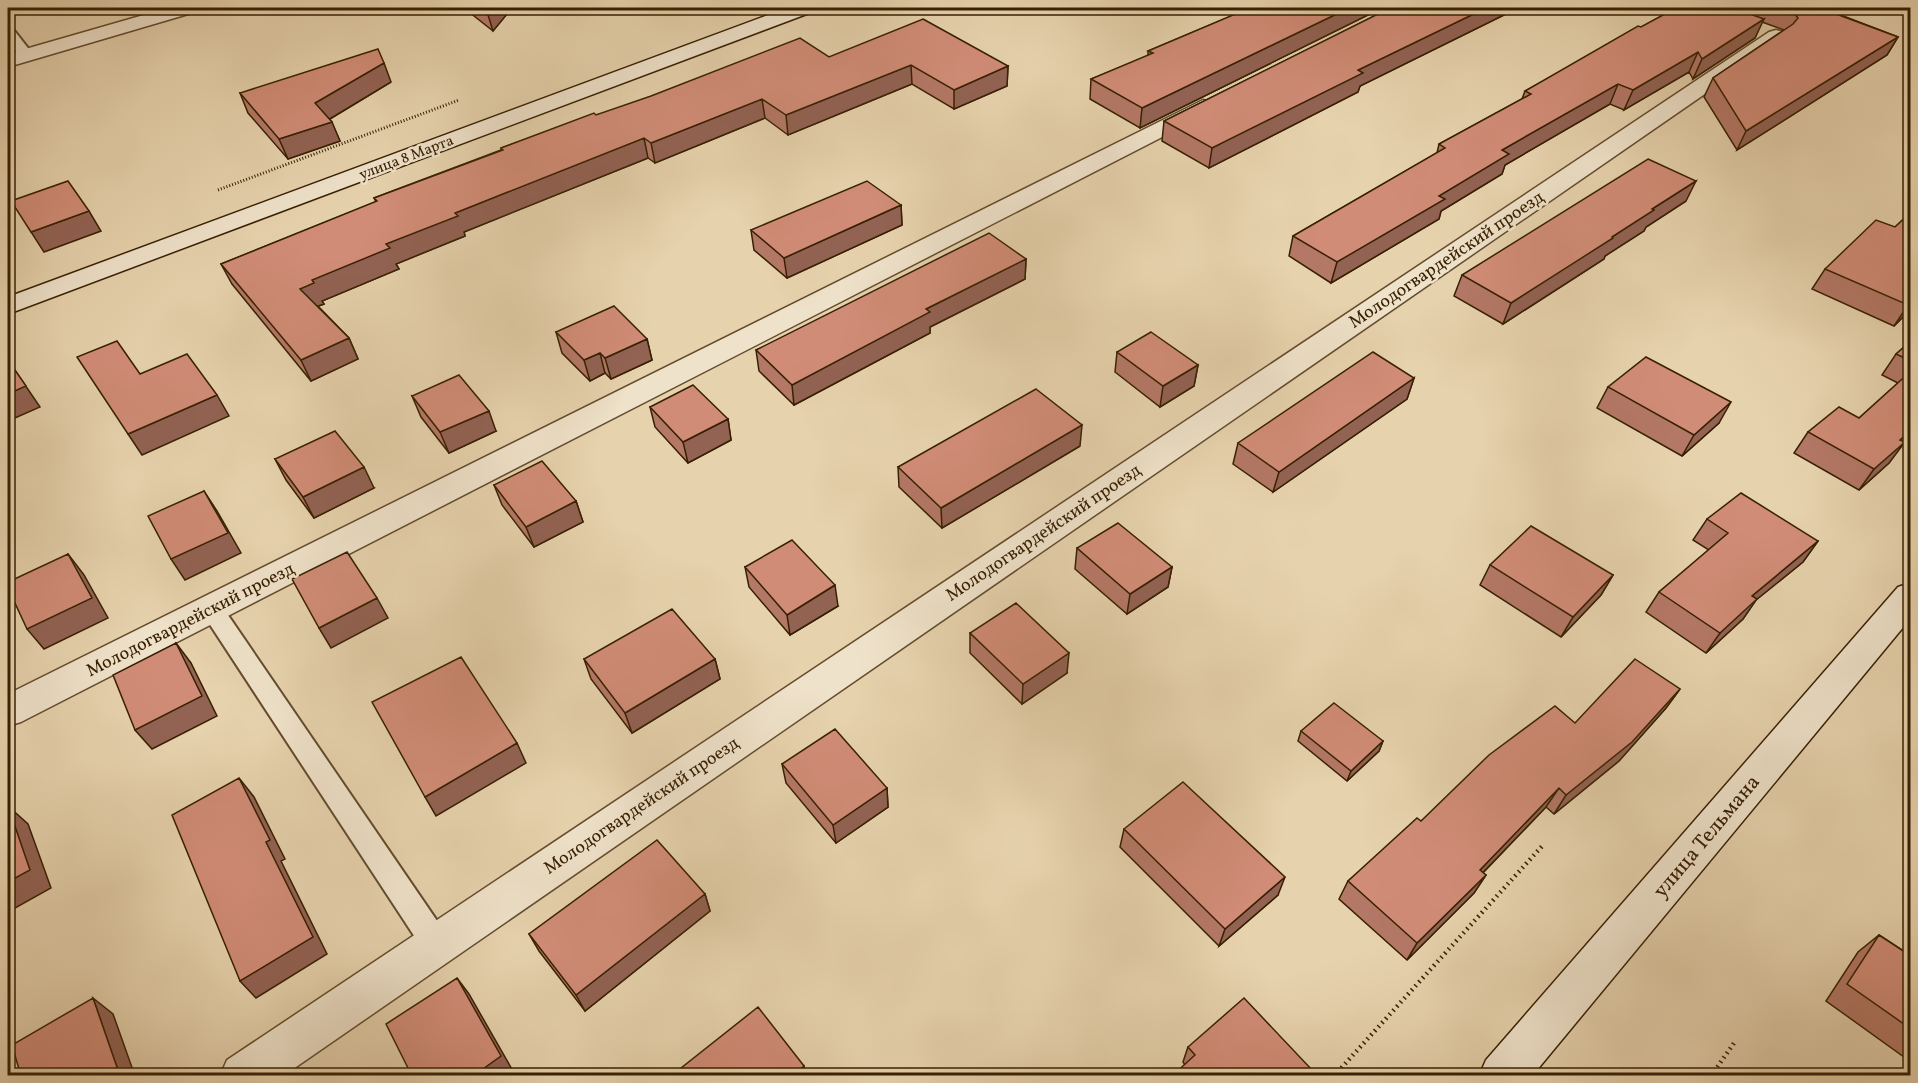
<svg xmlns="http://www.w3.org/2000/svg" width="1918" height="1083" viewBox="0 0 1918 1083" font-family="Vollkorn,serif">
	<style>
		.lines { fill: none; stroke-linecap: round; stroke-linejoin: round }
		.lane-casing { stroke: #634c2d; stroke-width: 4 }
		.street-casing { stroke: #634c2d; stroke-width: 3 }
		.secondary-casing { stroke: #372002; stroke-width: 3 }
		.path-far1 { stroke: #372002; stroke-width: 3; stroke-dasharray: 1 2; stroke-linecap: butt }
		.path { stroke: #372002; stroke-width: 4.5; stroke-dasharray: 1.5 4; stroke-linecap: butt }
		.lane { fill: #efe2ca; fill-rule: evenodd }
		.street { fill: #efe2ca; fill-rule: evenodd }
		.secondary { fill: #efe2ca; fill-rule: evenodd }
		.wall { fill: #b47866; stroke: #372002; stroke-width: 1.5 }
		.shaded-wall { fill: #926253; stroke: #372002; stroke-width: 1.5 }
		.building { fill: #d18c77; stroke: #372002; stroke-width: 1.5 }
		.labels { text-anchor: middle; stroke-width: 5; stroke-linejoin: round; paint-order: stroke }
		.far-street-label { font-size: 15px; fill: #372002; stroke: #efe2ca }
		.street-label { font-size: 18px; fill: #372002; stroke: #efe2ca }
		.near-street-label { font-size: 21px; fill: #372002; stroke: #efe2ca }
	</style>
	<rect width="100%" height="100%" fill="#e6d2ad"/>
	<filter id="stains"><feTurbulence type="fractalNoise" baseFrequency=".00333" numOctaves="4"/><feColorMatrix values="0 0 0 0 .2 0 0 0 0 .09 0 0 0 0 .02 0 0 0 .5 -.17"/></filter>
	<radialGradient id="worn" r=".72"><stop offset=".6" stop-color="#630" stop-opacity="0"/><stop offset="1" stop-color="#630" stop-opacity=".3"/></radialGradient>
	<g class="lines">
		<defs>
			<path id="lane" d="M8,28L13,29L31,52L33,55L31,58H21L8,41Z
				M211,599L219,602L446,934L450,944L446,954L436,958L426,954L203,614L199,608L203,602Z"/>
			<path id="street" d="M168,8H198L195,12L8,67V54Z
				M1776,30L1783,32L1787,36L1783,40L283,1076H220L227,1060L1769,32Z
				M1203,100L1211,102L1214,107L1211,112L21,722L8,726V694Z"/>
			<path id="secondary" d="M787,8H815L812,12L8,314V297Z
				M1910,583V619L1532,1076H1479L1486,1060L1898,587Z"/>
		</defs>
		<use href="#lane" class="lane-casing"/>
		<use href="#street" class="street-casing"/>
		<use href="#secondary" class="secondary-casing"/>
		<path class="path-far1" d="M218,190L459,100"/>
		<path class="path" d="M1334,1076L1544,844
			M1711,1076L1734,1043"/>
		<use href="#lane" class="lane"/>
		<use href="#street" class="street"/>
		<use href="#secondary" class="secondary"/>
	</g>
	<path class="wall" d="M464,8H512L493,31Z
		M1241,8H1382L1140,128L1090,99L1091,79L1148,56V51L1241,12Z
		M1390,8H1518L1360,86L1358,92L1209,168L1162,141L1164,121Z
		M1676,8H1827L1825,9L1898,37L1887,55L1737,150L1704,97L1713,78L1784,30L1762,22L1755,38L1693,79L1689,72L1624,110L1610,104L1505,165L1502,174L1441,211L1439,219L1331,283L1289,256L1293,236L1437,153L1439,144L1522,99L1525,91Z
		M829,57L1008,66L1007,86L954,109L912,84L788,135L765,118L655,163L648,158L464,232L465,236L396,264L399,269L322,301L324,304L318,306L349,338L358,359L311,381L232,284L221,264L376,202L374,198L501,150V148L596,115Z
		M391,82L330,119L340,141L288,159L248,113L240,93Z
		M1686,201L1646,227L1644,231L1605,256L1604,259L1503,324L1454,296L1462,275Z
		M901,205L902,225L787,278L754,250L751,230Z
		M1911,212V309L1894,326L1812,289L1825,269L1895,227Z
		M1026,259L1025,279L930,327V333L794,405L759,371L756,350Z
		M556,332L647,339L652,360L611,379L605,373L590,381L562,353Z
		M1911,341V436L1904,442L1889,463L1859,490L1794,453L1808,432L1859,418L1898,383L1882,375L1896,354Z
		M1117,352L1198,365L1194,386L1160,407L1115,372Z
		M1414,378L1407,399L1273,492L1233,464L1238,443Z
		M1608,387L1719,423L1682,456L1597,408Z
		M412,396L496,431L449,453L421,417Z
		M650,407L728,419L731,440L688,463L655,427Z
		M1080,446L942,528L899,487L898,467Z
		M275,459L374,488L314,518L286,480Z
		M494,485L576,501L583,522L534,547L502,505Z
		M1707,519L1818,541L1803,562L1756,600L1743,619L1706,653L1646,612L1659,592L1709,550L1693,540Z
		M1077,548L1172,567L1168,587L1127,614L1075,569Z
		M1490,565L1613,575L1601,595L1561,637L1480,585Z
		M745,567L838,606L790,635L749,587Z
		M970,633L1067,673L1022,704L970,653Z
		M584,659H715L720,679L632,733L591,679Z
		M1680,689L1666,708L1619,761L1554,814L1546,807L1483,873L1486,875L1474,893L1407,960L1339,899L1348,881L1421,821Z
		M1301,731L1383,741L1379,751L1347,781L1298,741Z
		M782,764L887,788L888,807L836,843L786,783Z
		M1124,829L1278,895L1219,946L1120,847Z
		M705,894L710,911L585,1011L539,951L529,934Z
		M1879,935L1911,956V1062L1826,1001L1858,952Z
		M1188,1047L1311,1076L1185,1065L1183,1062Z"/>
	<path class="shaded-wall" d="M494,8H512L493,31L488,15Z
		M1349,8H1382L1140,128L1142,108Z
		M1486,8H1518L1360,86L1358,92L1209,168L1212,148L1358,70Z
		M1764,19L1755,38L1693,79L1702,59Z
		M1898,37L1887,55L1737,150L1746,131Z
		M1698,52L1689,72L1624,110L1633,90Z
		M384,63L391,82L323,123L315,103Z
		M911,65L912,84L788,135L786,115Z
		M1008,66L1007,86L954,109V90Z
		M1618,84L1610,104L1505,165L1502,174L1441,211L1439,219L1331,283L1337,262L1502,150Z
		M762,99L765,118L655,163L651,143Z
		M332,122L340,141L288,159L279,139Z
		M644,138L648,158L464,232L465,236L396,264L399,269L322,301L324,304L310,309L300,289L312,280L386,244L455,213Z
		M1696,181L1686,201L1646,227L1644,231L1605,256L1604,259L1503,324L1511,303L1612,237L1652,209Z
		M901,205L902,225L787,278L784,258Z
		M89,211L101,231L44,252L31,232Z
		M1026,259L1025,279L930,327V333L794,405L792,385L926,309Z
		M1911,303V309L1894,326L1908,305Z
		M349,338L358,359L311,381L301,360Z
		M647,339L652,360L611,379L605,358Z
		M600,353L605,373L590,381L584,360Z
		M8,360L40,407L8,421Z
		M1198,365L1194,386L1160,407L1163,386Z
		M1414,378L1407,399L1273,492L1279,472Z
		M217,395L229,416L142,455L128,434Z
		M1731,402L1719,423L1682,456L1694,435Z
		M489,411L496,431L449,453L440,432Z
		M728,419L731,440L688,463L683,442Z
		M1082,425L1080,446L942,528L941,508Z
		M1911,430V436L1891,454L1905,442L1889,463L1859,490L1874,469L1900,440Z
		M364,467L374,488L314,518L303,497Z
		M204,491L217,511L241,553L185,580L171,559Z
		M576,501L583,522L534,547L526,527Z
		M1818,541L1803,562L1756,600L1743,619L1706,653L1720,633L1752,596Z
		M68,554L84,575L108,618L44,649L27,629Z
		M1172,567L1168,587L1127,614L1130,594Z
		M1613,575L1601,595L1561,637L1573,617Z
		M835,585L838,606L790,635L787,615Z
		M377,598L388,618L331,648L319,628Z
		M176,643L191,663L217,716L152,749L135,730Z
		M1069,653L1067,673L1022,704L1023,684Z
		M715,659L720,679L632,733L625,713Z
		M1680,689L1666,708L1619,761L1554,814L1566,795Z
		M1383,741L1379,751L1347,781L1351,771Z
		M517,743L526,763L436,816L425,797Z
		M239,778L254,797L285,859L281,861L327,954L256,998L240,981L266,842Z
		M887,788L888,807L836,843L833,825Z
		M1559,788L1546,807L1468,888L1480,870Z
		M8,806L28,824L51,888L8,912Z
		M1486,875L1474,893L1407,960L1417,943Z
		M1285,877L1278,895L1219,946L1225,929Z
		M705,894L710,911L585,1011L576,995Z
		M457,978L469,994L513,1071L507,1076H473Z
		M93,998L113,1014L135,1076H120Z
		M804,1066L806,1076H793Z"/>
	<path class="building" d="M479,8H494L488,15Z
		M1241,8H1349L1142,108L1091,79L1153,53L1148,51L1245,10Z
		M1390,8H1486L1358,70L1363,73L1212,148L1164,121Z
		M1676,8H1733L1764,19L1702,59L1698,52L1633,90L1618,84L1502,150L1509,154L1439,196L1445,199L1337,262L1293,236L1445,148L1439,144L1531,94L1525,91L1638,26L1641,27Z
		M1781,8H1820L1898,37L1746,131L1713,78L1793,24L1798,18L1793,12Z
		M923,19L1008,66L954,90L911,65L786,115L762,99L651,143L644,138L455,213L458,216L386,244L390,248L312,280L314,283L300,289L349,338L301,360L221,264L377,201L374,198L503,150L501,148L594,113L596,115L651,96L800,38L829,57Z
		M378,49L384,63L315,103L332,122L279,139L240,93Z
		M1648,159L1696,181L1652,209L1654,210L1612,237L1613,238L1511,303L1462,275Z
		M68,181L89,211L31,232L11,201Z
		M867,181L901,205L784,258L751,230Z
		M1911,212V303L1908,305L1825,269L1876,220L1895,227Z
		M989,233L1026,259L926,309L930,312L792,385L756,350Z
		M614,306L647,339L605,358L600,353L584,360L556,332Z
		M1151,332L1198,365L1163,386L1117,352Z
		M117,341L140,374L187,354L217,395L128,434L77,357Z
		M1911,341V361L1896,354Z
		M1373,352L1414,378L1279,472L1238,443Z
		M1646,357L1731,402L1694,435L1608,387Z
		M8,360L26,386L8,394Z
		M1911,371V430L1900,440L1905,442L1874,469L1808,432L1839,407L1859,418Z
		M459,375L489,411L440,432L412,396Z
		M693,385L728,419L683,442L650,407Z
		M1036,389L1082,425L941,508L898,467Z
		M335,431L364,467L303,497L275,459Z
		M542,461L576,501L526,527L494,485Z
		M204,491L228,533L171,559L148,516Z
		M1741,493L1818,541L1752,596L1757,599L1720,633L1659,592L1728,533L1707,519Z
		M1118,523L1172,567L1130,594L1077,548Z
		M1531,526L1613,575L1573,617L1490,565Z
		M792,540L835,585L787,615L745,567Z
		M347,552L377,598L319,628L292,579Z
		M68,554L92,598L27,629L8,588V582Z
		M1016,603L1069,653L1023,684L970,633Z
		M672,609L715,659L625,713L584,659Z
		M176,643L202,696L135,730L113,675Z
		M461,657L517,743L425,797L372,702Z
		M1635,659L1680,689L1632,742L1566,795L1559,788L1480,870L1486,875L1417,943L1348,881L1417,818L1421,821L1489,755L1555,706L1575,723Z
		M1334,703L1383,741L1351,771L1301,731Z
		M835,729L887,788L833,825L782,764Z
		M239,778L270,840L266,842L313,937L240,981L172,815Z
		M1183,782L1285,877L1225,929L1124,829Z
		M8,806L30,870L8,882Z
		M657,840L705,894L576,995L529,934Z
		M1879,935L1911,956V1029L1847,984Z
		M457,978L501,1056L473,1076H412L386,1024Z
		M93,998L120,1076H21L12,1045Z
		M1244,998L1313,1071L1309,1076H1172L1195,1055L1188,1047Z
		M758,1007L804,1066L793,1076H671Z"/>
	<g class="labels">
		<g class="far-street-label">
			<text transform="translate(406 157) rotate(-21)" y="5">улица 8 Марта</text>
		</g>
		<g class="street-label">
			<text transform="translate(1446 259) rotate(-34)" y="6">Молодогвардейский проезд</text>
			<text transform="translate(1043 532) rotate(-34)" y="6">Молодогвардейский проезд</text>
			<text transform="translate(190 619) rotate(-27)" y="6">Молодогвардейский проезд</text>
			<text transform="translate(641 805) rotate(-34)" y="6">Молодогвардейский проезд</text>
		</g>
		<g class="near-street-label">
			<text transform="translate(1706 836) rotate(-50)" y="7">улица Тельмана</text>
		</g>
	</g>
	<rect width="1918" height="1083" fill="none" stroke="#e6d2ad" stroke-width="30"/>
	<rect x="9" y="9" width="1900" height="1065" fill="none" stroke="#372002" stroke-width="3"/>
	<rect x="15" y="15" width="1888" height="1053" fill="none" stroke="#372002" stroke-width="1.5"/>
	<rect width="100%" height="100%" filter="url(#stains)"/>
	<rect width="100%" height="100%" fill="url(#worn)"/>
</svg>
